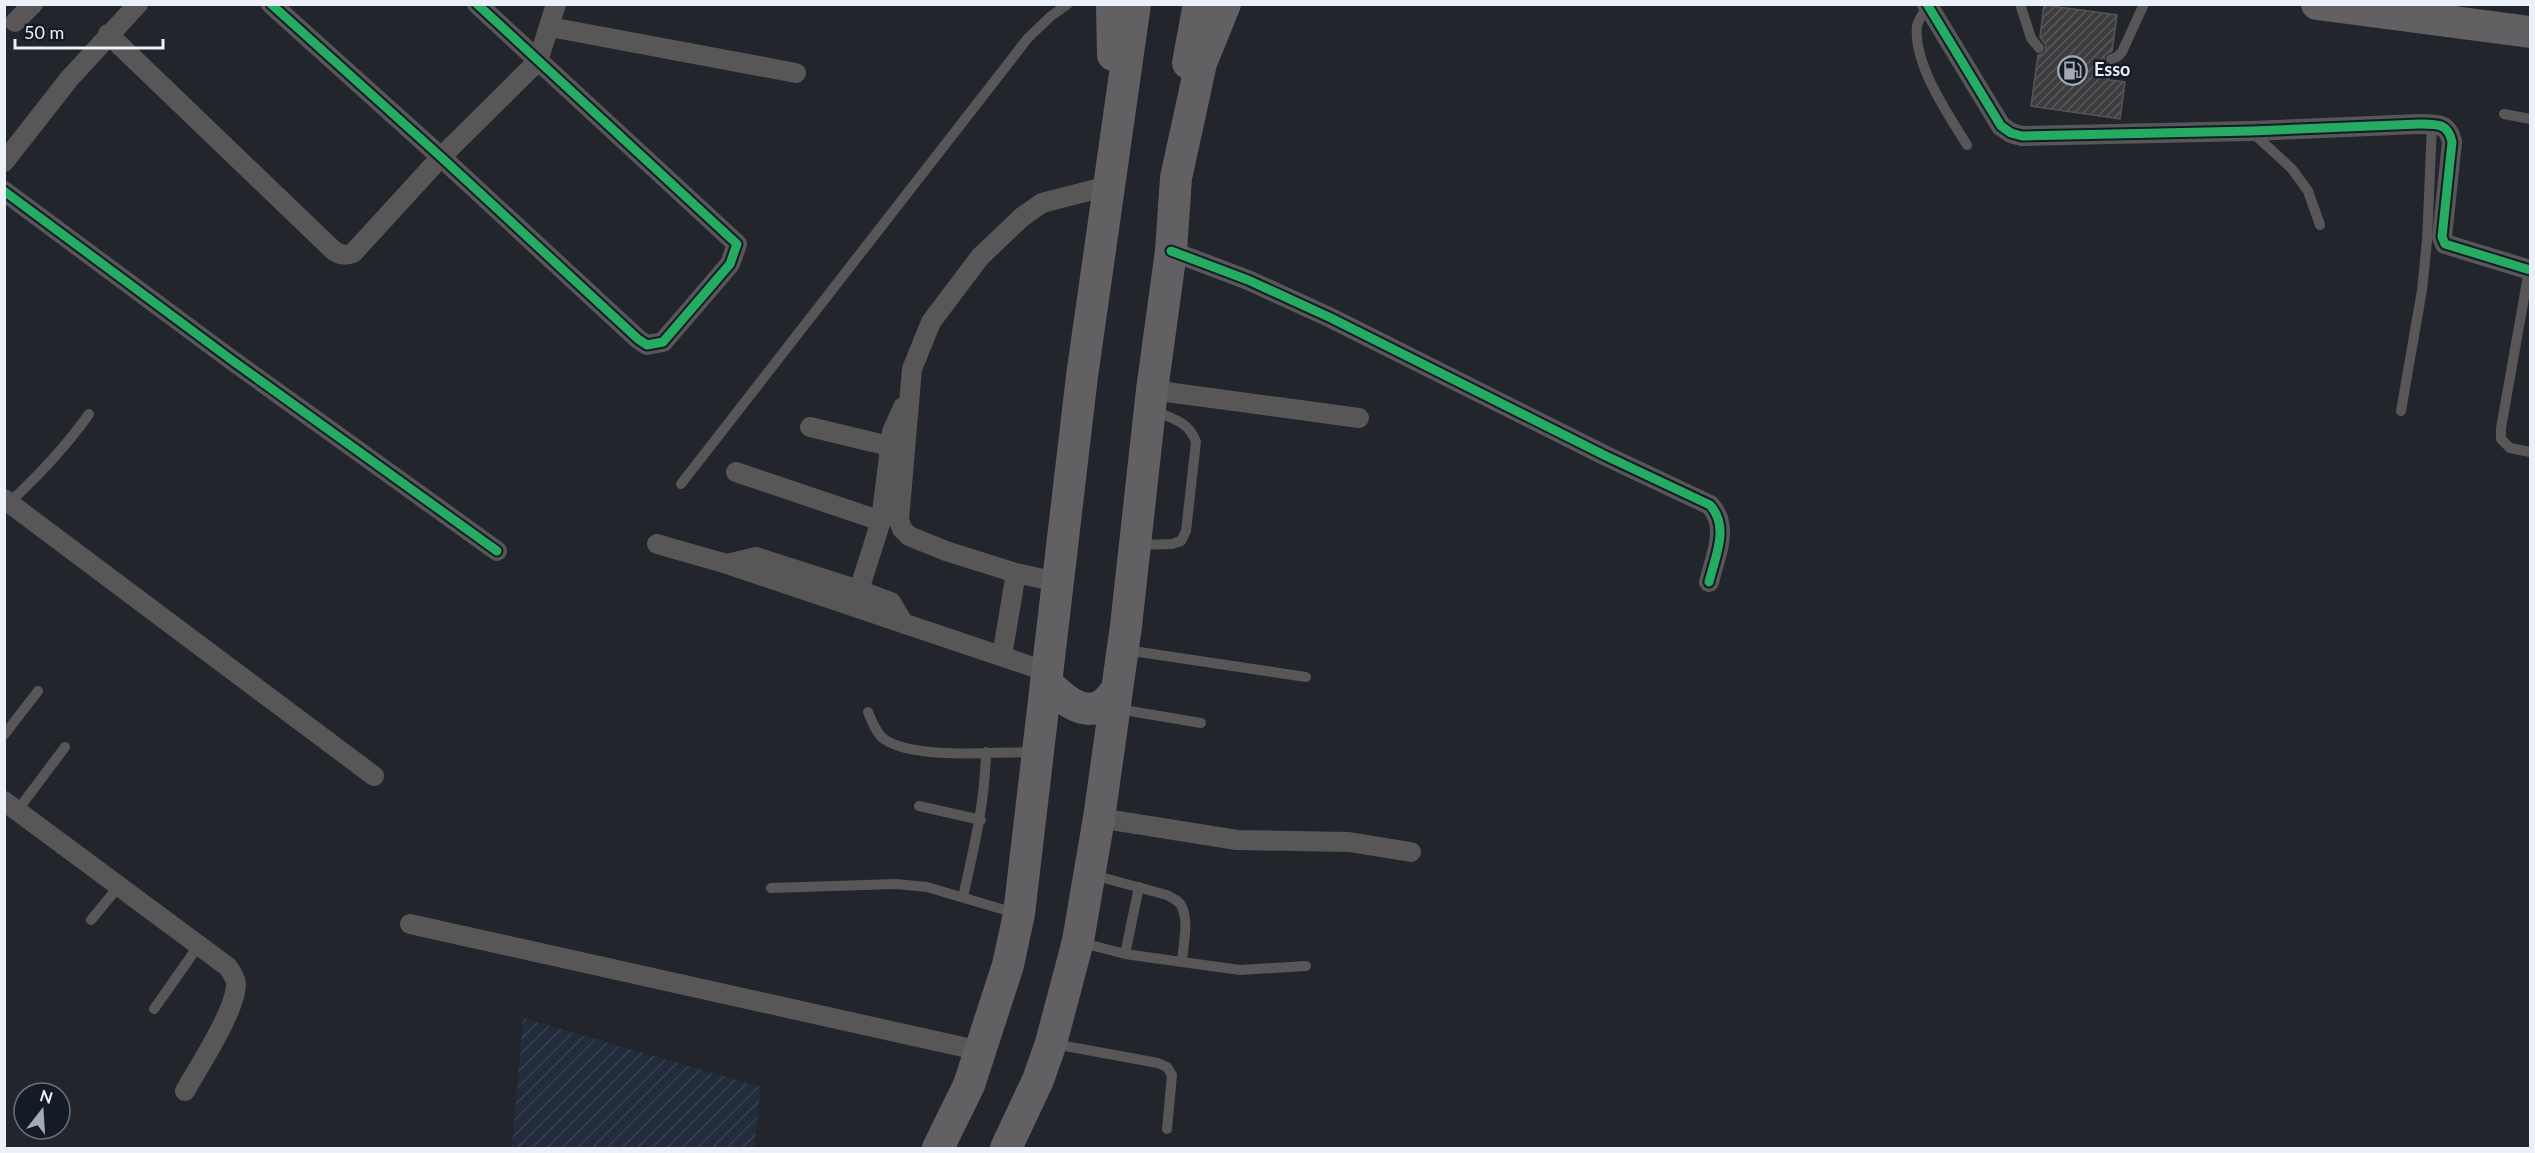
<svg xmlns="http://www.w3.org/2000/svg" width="2535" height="1153" viewBox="0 0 2535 1153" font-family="Lato,sans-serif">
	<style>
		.industrial { fill: url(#industrial-furrows) }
		.building { fill: url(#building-hatch); stroke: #575556; stroke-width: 1.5 }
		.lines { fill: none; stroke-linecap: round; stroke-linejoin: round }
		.lane { stroke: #585656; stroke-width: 10 }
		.street { stroke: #585656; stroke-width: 20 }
		.primary { stroke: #626062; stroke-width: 32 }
		.cycleway-casing { stroke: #131b27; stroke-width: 13 }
		.cycleway { stroke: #26ab63; stroke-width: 9 }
		.labels { text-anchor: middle; stroke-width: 5; stroke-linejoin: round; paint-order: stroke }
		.poi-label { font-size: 18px; font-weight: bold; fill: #ebf0f9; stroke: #131b27; text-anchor: start }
	</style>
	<defs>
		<pattern id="industrial-furrows" width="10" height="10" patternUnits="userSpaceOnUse" patternTransform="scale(1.5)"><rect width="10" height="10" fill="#222c3c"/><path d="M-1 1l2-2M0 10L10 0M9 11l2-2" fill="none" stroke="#38414f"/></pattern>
		<pattern id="building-hatch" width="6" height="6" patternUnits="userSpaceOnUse" patternTransform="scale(1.5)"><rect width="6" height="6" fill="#3d3c3e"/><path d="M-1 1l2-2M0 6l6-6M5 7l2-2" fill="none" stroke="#59585b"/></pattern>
	</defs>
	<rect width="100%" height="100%" fill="#22252c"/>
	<path class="industrial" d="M523,1018L761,1087L754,1148H512Z"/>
	<path class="building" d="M2044,5L2117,15L2112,51L2106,54L2104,58L2106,64L2110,66L2109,80L2125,82L2120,119L2031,106L2038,55L2043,54L2046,50L2045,44L2040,37Z"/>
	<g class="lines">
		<path class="lane" d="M2020,4L2031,38L2039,48
			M1928,6C1924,12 1918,20 1917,26C1913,64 1948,114 1967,145
			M2111,59L2117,57L2122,52L2144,4
			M2504,114L2530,119
			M2252,132L2292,169L2308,191L2320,225
			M2529,270L2501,428V439L2510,448L2530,452
			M2401,411L2422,290L2427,241L2432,124
			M681,484L1028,38L1051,16L1068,4
			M9,503C39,475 65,448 89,414
			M1137,545L1172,544L1181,541L1186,531L1196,442C1189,422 1172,418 1154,411
			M1126,650L1306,677
			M1118,709L1201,723
			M868,712C872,721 876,733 884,739C913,760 998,752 1035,752
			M4,735L38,691
			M919,806L981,820
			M17,811L65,747
			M771,888L896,884L927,887L1015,913
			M963,897C974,848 985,802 986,752
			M91,920L120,885
			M1079,942L1125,954L1182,962C1183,946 1189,922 1182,907C1180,901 1172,898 1167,895L1093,875
			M1125,954L1139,887
			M1182,962L1240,970L1306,966
			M154,1009L199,945
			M1054,1044L1158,1063L1167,1067L1172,1075L1167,1129"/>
		<path class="street" d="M271,4L441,157L638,339L647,345L663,342L730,264L737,244L477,4
			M1927,4L2001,126L2011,133L2022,136L2251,131L2419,124C2437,124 2448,123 2452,142L2442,237L2445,244L2530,270
			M15,22L33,4
			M550,27L796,73
			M108,34L333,250C340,255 345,256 353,253L441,157L538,61L556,4
			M4,162L69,79L138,4
			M4,191L233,361L497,551
			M1171,251L1248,280L1331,318L1606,456L1710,505C1730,527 1715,557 1709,582
			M1152,390L1359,418
			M810,427L889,446
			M736,472L881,521
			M4,499L374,776
			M657,544L727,564L1048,672
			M727,564L756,557L859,590L891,602L904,624
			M1057,582L1016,573L946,551L909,536L902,529L899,520L912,369L931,322L980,257L1022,217L1042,203L1108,186
			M859,590L881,521L892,432L903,407
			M1002,656L1016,573
			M4,801L228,967C231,972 236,978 236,984C236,1010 199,1066 185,1091
			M1099,818L1237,840L1349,842L1411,852
			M410,924L981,1051"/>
		<path class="primary" d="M1112,4L1113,55
			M2317,4L2530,32
			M1188,63L1199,4
			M1046,682C1060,696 1083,719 1104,704C1109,700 1113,694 1117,690
			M938,1148L969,1085L1008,965L1019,914L1082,376L1135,4
			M1006,1148L1038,1080L1051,1043L1078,941L1099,818L1126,626L1152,390L1171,251L1176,178L1201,63L1225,4"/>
		<defs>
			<path id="cycleway" d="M271,4L441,157L638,339L647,345L663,342L730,264L737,244L477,4
				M1927,4L2001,126L2011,133L2022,136L2251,131L2419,124C2437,124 2448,123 2452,142L2442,237L2445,244L2530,270
				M4,191L233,361L497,551
				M1171,251L1248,280L1331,318L1606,456L1710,505C1730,527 1715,557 1709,582"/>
		</defs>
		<use href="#cycleway" class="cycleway-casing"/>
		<use href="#cycleway" class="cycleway"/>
	</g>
	<defs>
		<symbol id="fuel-ring" viewBox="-11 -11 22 22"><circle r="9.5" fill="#131b27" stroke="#a5a9b1" stroke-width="1.5"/><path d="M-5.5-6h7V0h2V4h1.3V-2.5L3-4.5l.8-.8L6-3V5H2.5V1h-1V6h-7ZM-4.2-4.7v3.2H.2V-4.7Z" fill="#a5a9b1"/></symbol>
	</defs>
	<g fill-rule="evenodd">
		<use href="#fuel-ring" x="2056" y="54" width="33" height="33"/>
	</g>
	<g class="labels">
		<g class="poi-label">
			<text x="2094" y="76">Esso</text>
		</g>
	</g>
	<rect width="2535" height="1153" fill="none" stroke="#ebf0f9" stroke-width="12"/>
	<g transform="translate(42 1111) rotate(17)"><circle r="28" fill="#131b27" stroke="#69707b" stroke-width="1.5"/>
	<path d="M0-4.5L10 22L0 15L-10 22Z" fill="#a5a9b1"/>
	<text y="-9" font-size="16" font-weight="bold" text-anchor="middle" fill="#ebf0f9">N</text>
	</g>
	<path d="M15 39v9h148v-9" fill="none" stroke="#ebf0f9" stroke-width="3"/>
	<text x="24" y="39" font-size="18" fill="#ebf0f9" stroke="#131b27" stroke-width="4.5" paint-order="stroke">50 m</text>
</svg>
